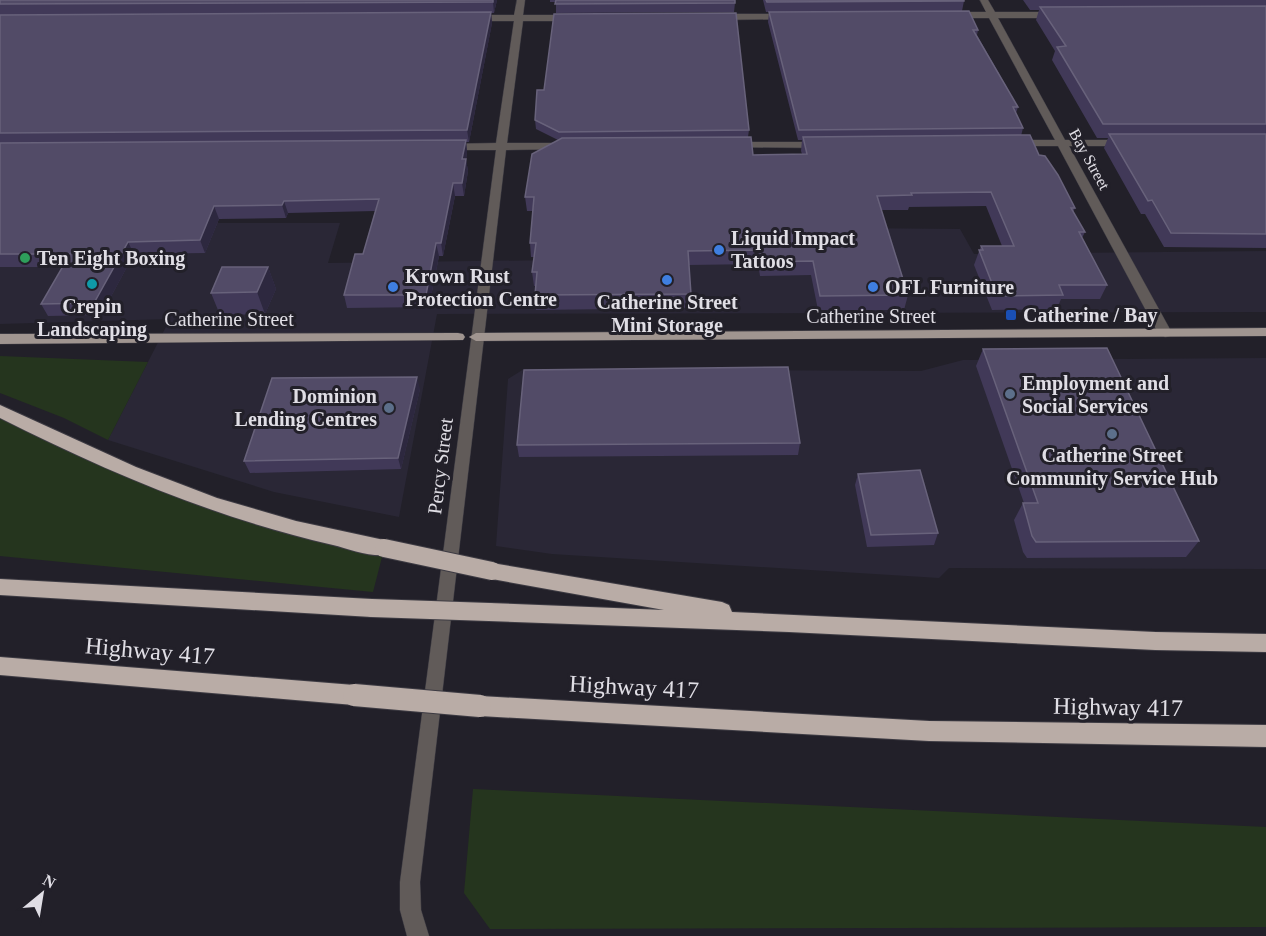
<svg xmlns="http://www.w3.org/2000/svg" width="1266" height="936" viewBox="0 0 1266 936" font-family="'Times New Roman',serif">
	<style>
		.built { fill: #2a2736 }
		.green { fill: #25351e }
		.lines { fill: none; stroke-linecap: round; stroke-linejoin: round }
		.minor-casing { stroke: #3d3b43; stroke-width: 1 }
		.primary-casing { stroke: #3d3b43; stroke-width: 1 }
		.motorway-casing { stroke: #3d3b43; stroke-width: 2 }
		.minor { fill: #615b59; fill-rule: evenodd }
		.primary { fill: #a09590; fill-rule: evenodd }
		.motorway { fill: #b9aca6; fill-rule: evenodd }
		.motorway-bridge-far1-casing { stroke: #3d3b43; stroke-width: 20; stroke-linecap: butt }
		.motorway-bridge-casing { stroke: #3d3b43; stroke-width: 24; stroke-linecap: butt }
		.motorway-bridge-far1 { stroke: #b9aca6; stroke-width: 18 }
		.motorway-bridge { stroke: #b9aca6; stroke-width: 22 }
		.wall { fill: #413958 }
		.shaded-wall { fill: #2d283f }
		.building { fill: #524b67; stroke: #68627b; stroke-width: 1.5 }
		.shop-dot { fill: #3f7fe0; stroke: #222029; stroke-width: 2 }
		.leisure-dot { fill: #2e9e5b; stroke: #222029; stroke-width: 2 }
		.culture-dot { fill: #0f9aa8; stroke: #222029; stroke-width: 2 }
		.transit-dot { fill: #1a4fb4; stroke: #222029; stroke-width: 2 }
		.service-dot { fill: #5c6f8a; stroke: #222029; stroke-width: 2 }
		.labels { text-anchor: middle; stroke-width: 6; stroke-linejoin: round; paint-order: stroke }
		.far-street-label { font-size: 16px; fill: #e0dee5; stroke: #222029 }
		.poi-label { font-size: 20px; font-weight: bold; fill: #e0dee5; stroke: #222029; text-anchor: start }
		.street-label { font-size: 20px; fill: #e0dee5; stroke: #222029 }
		.near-street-label { font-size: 24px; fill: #e0dee5; stroke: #222029 }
	</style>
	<rect width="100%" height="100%" fill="#222029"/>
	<path class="built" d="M0,223H340L328,263L634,259L636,226L960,229L974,254L1266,251V312L437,314L399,517L274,492L108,440L170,319L0,324Z
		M1266,358V569L949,568L939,578L552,554L496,546L508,379L524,369L921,371L963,360Z"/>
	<path class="green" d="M0,356L148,362L108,440L64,418L0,393Z
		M0,417L259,525L382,557L373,592L0,556Z
		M473,789L1266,827V927L490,929L464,893Z"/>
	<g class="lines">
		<defs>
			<path id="minor" d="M517,0H525L523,15H573L578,18L573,21H523L507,143H564L569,146L564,149L506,150L420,882L421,910L429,936H407L400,910V882L496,150H447L442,147L447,144L496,143L514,21H471L466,18L471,15H514Z
				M980,0H988L995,12H1056L1061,15L1056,18H998L1065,140H1125L1130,143L1125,146H1069L1172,333L1170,336L1165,337L1158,333L1058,146H1014L1009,143L1014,140H1055L989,18H951L946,15L951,12H986Z
				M789,14L792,15V19L717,20L712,17L717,14Z
				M732,142H822L827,145L822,148L728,147L727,145Z"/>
			<path id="primary" d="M1266,328V336L476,341L469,337L476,333Z
				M458,333L463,334L465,337L463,340L0,344V334Z"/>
			<path id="motorway" d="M0,405L136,467L217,498L296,521L384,540L391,542L394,548L391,554C375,559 349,549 333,545C216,518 107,472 0,418Z
				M492,563L722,602L729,605L732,612L1155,632L1266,634V652L1155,650L789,632L489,621L482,618L479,612L482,606L489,603L664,610L492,579L485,577L482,571L485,565Z
				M0,579L372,599L379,602L382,608L379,614L372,617L0,595Z
				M0,657L354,685L362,688L365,695L362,702L354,705L0,675Z
				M480,696L929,721L1266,725V747L929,741L480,716L472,713L469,706L472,699Z"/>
		</defs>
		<use href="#minor" class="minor-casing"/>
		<use href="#primary" class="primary-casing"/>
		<use href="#motorway" class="motorway-casing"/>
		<use href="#minor" class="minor"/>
		<use href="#primary" class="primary"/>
		<use href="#motorway" class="motorway"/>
		<defs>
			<path id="motorway-bridge-far1" d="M384,548L492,571
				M372,608L489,612"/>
			<path id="motorway-bridge" d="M354,695L480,706"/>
		</defs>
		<use href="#motorway-bridge-far1" class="motorway-bridge-far1-casing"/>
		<use href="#motorway-bridge" class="motorway-bridge-casing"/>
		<use href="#motorway-bridge-far1" class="motorway-bridge-far1"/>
		<use href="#motorway-bridge" class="motorway-bridge"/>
	</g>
	<path class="wall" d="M0,0H497L494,13H491L492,23L469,142H466L467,152L466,160L468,171L464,196H455L443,256H439L429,307L347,308L344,295L363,254L375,211L288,213L286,218L219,219L205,253L134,254L101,315L48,316L41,304L63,267H0Z
		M550,0H735V3L734,12L556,13V2H550Z
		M763,0H964V1L962,11L766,12Z
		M1023,0H1266V248L1164,247L1145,214H1141L1104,148L1108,138H1097L1052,60L1055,51L1036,20L1039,10H1030Z
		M769,12L978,30L977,35L1018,107L1016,113L1023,128L1021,136L1039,155L1075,208L1073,212L1085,232L1082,238L1107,285L1100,299H1061L1057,309L992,310L974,265L981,246H1002L986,206L909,207L908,210H881L908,295L904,310H818L811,275L760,276L758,264L689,265L691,294L690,308L536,310L535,295L536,286H534L532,272L534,257H531L530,243L533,211H527L525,197L558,140L536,129L535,120L749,130L748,137L753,155L802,154L801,151L802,140H798L768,22Z
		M268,267L276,289L265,314L220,315L211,293Z
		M983,349L1199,541L1186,557L1027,558L1023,552L1014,520L1023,503H1024L976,366Z
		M420,389L401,469L250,473L244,461Z
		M800,443L798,455L519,457L517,445Z
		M858,474L938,533L934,545L867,547L855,485Z"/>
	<path class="shaded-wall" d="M493,0H497L494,13L493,2Z
		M491,12L492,23L469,142L467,130Z
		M466,140L467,152L466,160L468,171L464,196L462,183V159Z
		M453,183L455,196L443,256L441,243Z
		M284,201L288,213L286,218L282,205Z
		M214,206L219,219L205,253L200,240Z
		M128,242L134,254L101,315L94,303Z
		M436,243L439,256L429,307L426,295Z
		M268,267L276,289L265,314L257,292Z
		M417,377L420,389L401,469L398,458Z"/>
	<path class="building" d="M0,0H493V2L0,4Z
		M556,0H735V3L555,4Z
		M766,0H964V1L767,2Z
		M1266,6V124H1103L1057,47L1066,46L1040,7Z
		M969,11L978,30H973L1018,107H1013L1023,128L799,130L769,12Z
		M491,12L467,130L0,133V15Z
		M736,13L749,130L559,132L535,120L537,90H544L554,14Z
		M1109,134H1266V234L1171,233L1152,200L1148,201Z
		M1030,135L1039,155L1045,156L1058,175L1075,208H1071L1085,232H1079L1107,285H1059L1063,295L997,296L979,250H983L981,246H1014L991,192L911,193L912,195L877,196L908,295L820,296L813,261L762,262L760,250L688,251L691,294L535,295L537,272H532L536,243H530L534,197H525L532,154L562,138L751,137L753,155L807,154L803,137Z
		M466,140L462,159H466L462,183H453L441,243H436L426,295H344L355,254H363L379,199L284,201L282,205L214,206L200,240L128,242L94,303L41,304L70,254H0V143Z
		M222,267H268L257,292L211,293Z
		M1107,348L1199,541L1036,542L1032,536L1023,503H1038L983,349Z
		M788,367L800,443L517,445L524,370Z
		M417,377L398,458L244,461L272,378Z
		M920,470L938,533L871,535L858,474Z"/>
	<g class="shop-dot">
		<circle cx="719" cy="250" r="6"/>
		<circle cx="667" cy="280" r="6"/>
		<circle cx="393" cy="287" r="6"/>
		<circle cx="873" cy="287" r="6"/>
	</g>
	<circle class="leisure-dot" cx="25" cy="258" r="6"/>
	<circle class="culture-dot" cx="92" cy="284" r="6"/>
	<rect class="transit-dot" x="1005" y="309" width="12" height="12" rx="3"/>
	<g class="service-dot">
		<circle cx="1010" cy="394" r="6"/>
		<circle cx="389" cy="408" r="6"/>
		<circle cx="1112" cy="434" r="6"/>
	</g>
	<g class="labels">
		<g class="far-street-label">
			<text transform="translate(1090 159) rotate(61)" y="6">Bay Street</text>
		</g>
		<g class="poi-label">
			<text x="731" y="245">Liquid Impact<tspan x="731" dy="23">Tattoos</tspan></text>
			<text x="37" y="265">Ten Eight Boxing</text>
			<text x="405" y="283">Krown Rust<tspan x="405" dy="23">Protection Centre</tspan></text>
			<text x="885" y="294">OFL Furniture</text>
			<text x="667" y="309" text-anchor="middle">Catherine Street<tspan x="667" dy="23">Mini Storage</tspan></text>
			<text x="92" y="313" text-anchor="middle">Crepin<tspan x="92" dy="23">Landscaping</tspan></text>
			<text x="1023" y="322">Catherine / Bay</text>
			<text x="1022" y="390">Employment and<tspan x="1022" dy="23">Social Services</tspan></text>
			<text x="377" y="403" text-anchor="end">Dominion<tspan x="377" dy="23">Lending Centres</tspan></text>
			<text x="1112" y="462" text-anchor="middle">Catherine Street<tspan x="1112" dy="23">Community Service Hub</tspan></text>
		</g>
		<g class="street-label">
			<text x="871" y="323">Catherine Street</text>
			<text x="229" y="326">Catherine Street</text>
			<text transform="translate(440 466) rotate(-83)" y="7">Percy Street</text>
		</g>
		<g class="near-street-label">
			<text transform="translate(150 651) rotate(5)" y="8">Highway 417</text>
			<text transform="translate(634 687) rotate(3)" y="8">Highway 417</text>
			<text transform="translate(1118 707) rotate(1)" y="8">Highway 417</text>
		</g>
	</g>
	<g transform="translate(42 894) rotate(30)" stroke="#222029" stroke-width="4.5" paint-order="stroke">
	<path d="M0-4.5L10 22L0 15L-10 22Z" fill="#e0dee5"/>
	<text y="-9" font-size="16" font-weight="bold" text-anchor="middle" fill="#e0dee5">N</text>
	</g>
</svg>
